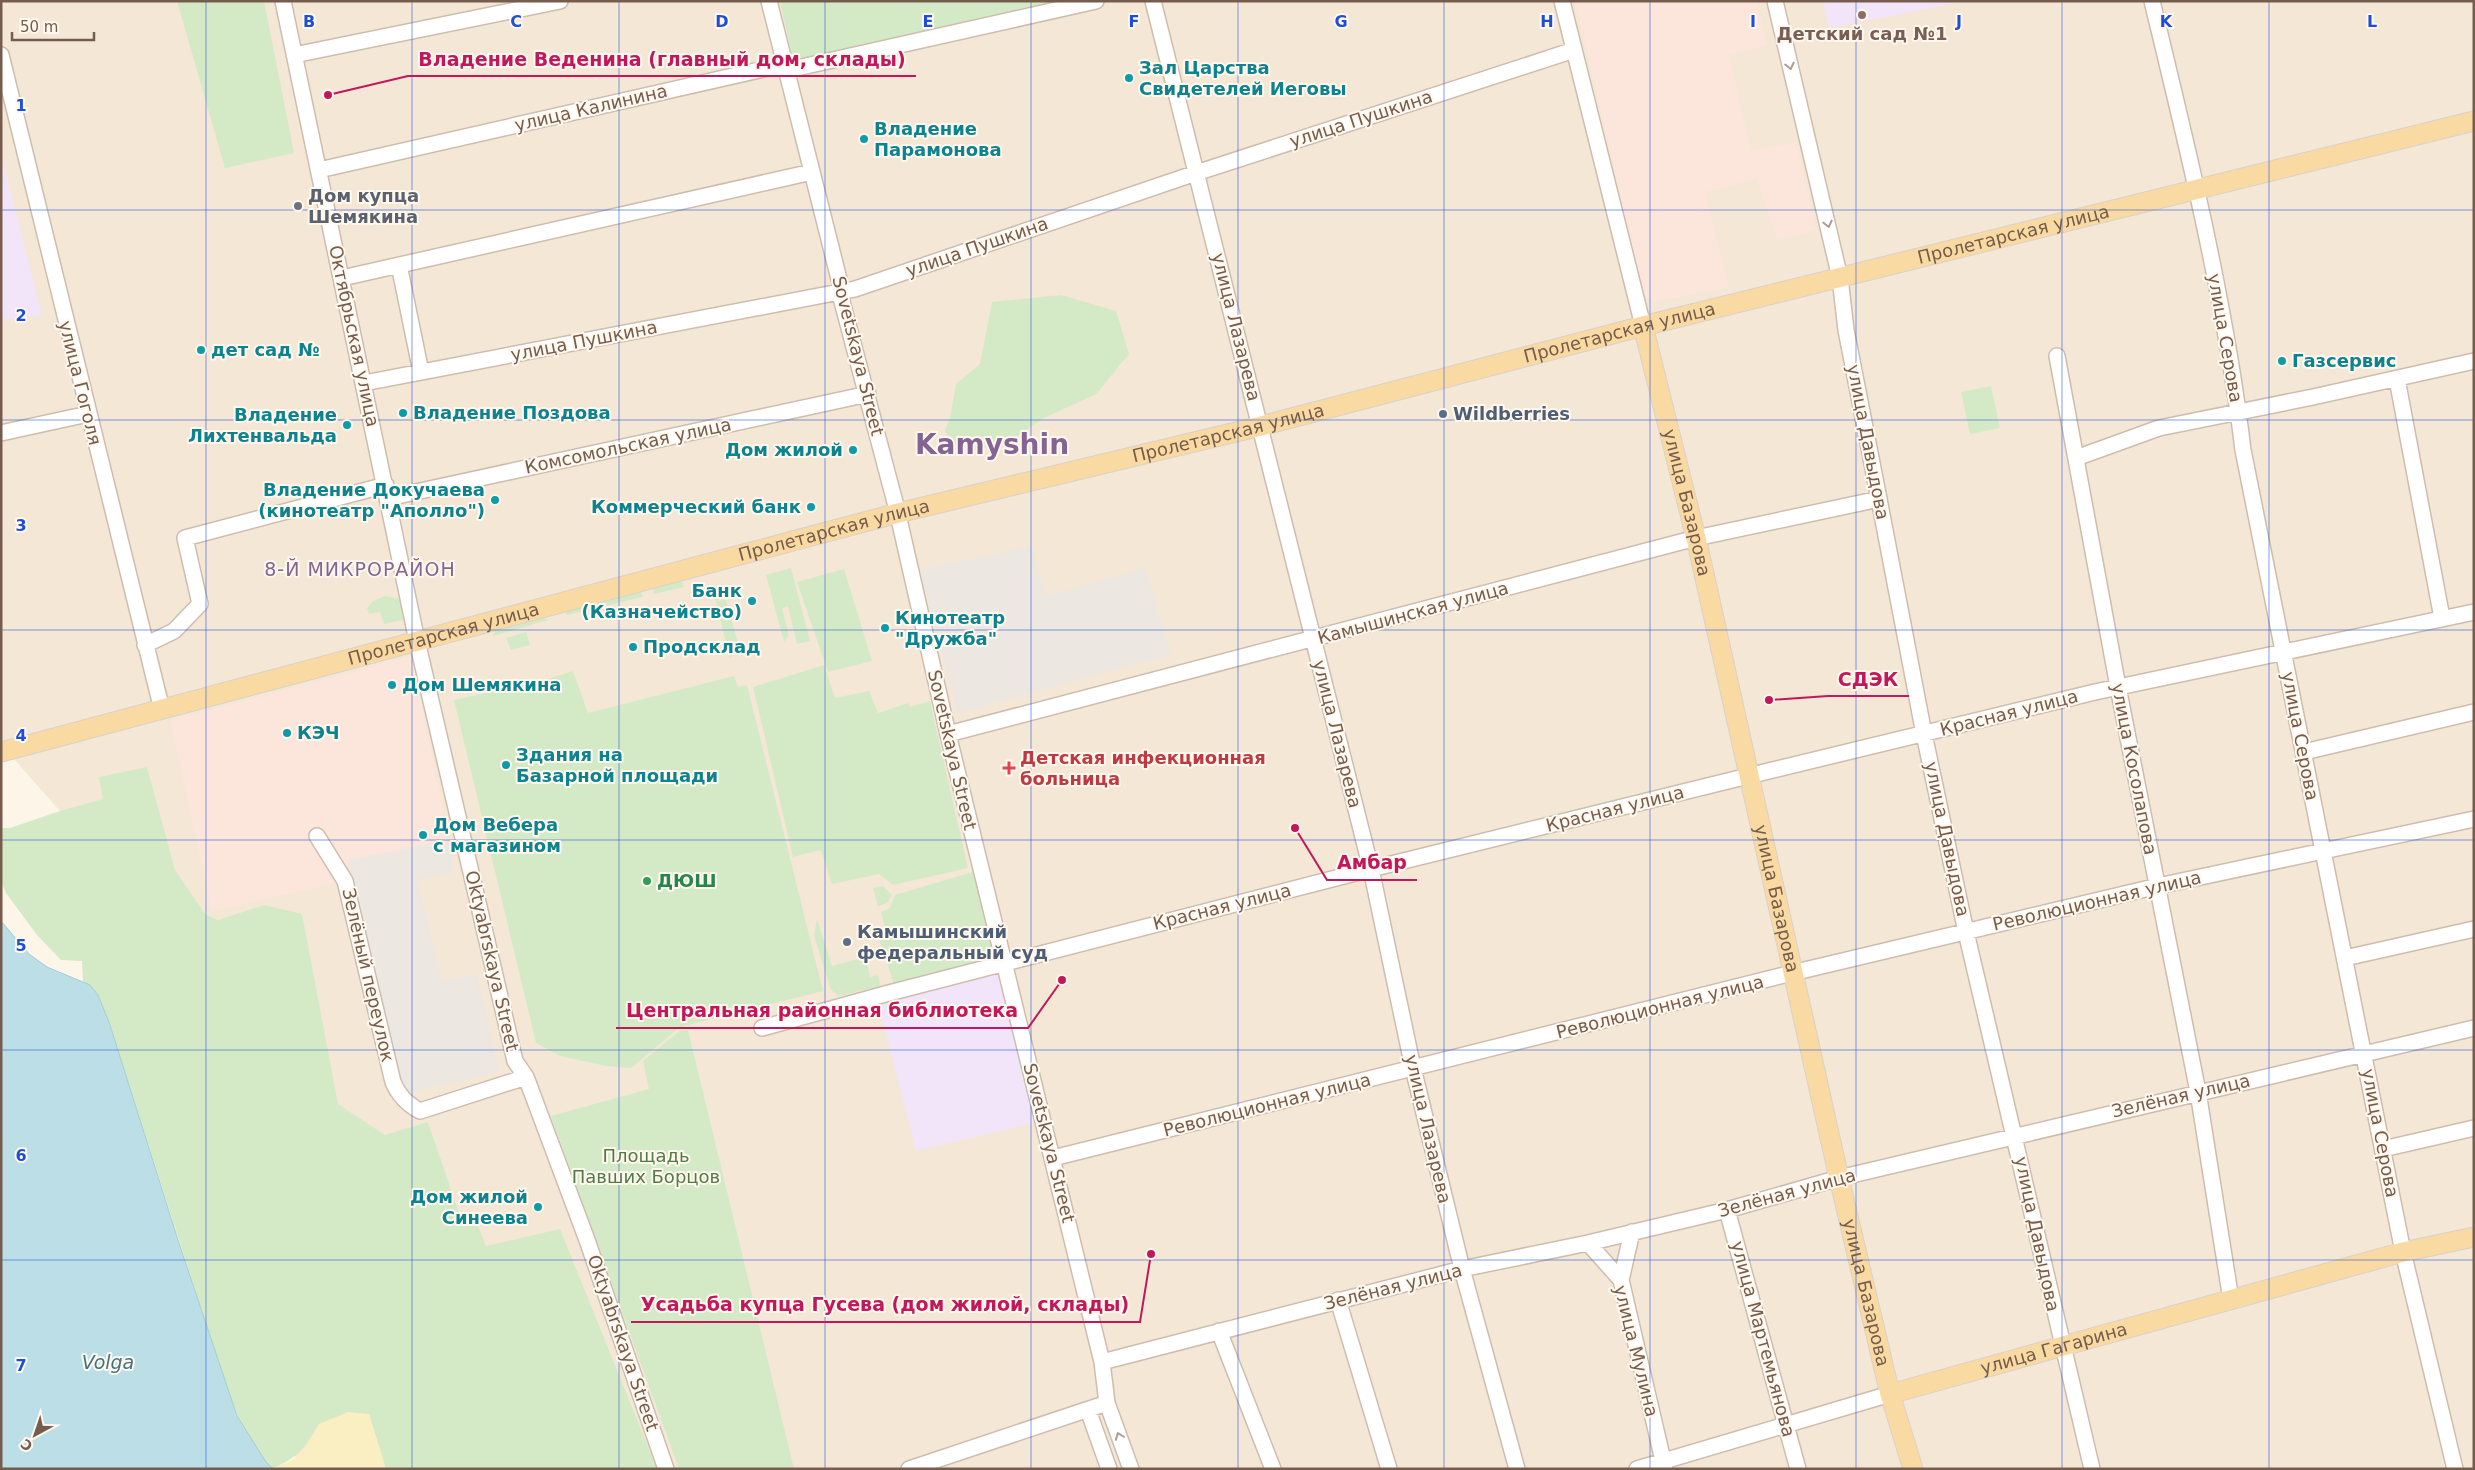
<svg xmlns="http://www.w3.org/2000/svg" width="2475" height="1470" viewBox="0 0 2475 1470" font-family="'DejaVu Sans',sans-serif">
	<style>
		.residential { fill: #f4e7d6 }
		.commercial { fill: #fce6dc }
		.industrial { fill: #ede7e1 }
		.education { fill: #f2e4f9 }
		.green { fill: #d4eac6 }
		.sand { fill: #faefc3 }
		.water { fill: #bcdee6; stroke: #a2ced7 }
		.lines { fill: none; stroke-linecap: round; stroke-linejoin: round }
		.minor-casing { stroke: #cebdae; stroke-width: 18 }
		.major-casing { stroke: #d9d1cd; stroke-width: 21 }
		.minor { stroke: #fff; stroke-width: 15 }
		.major { stroke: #f9daa2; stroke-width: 19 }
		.oneway { stroke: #ad9d94 }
		.grid { fill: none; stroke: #1d4ed8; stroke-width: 1; stroke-opacity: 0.55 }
		.education-dot { fill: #8d6e63; stroke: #fff8ee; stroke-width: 2 }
		.culture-dot { fill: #0f9aa8; stroke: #fff8ee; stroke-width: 2 }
		.worship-dot { fill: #6b7280; stroke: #fff8ee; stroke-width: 2 }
		.service-dot { fill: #5c6f8a; stroke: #fff8ee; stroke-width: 2 }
		.health-dot { fill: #e0444e; stroke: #fff8ee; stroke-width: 2 }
		.leisure-dot { fill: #2e9e5b; stroke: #fff8ee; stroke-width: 2 }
		.labels { text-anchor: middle; stroke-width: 4; stroke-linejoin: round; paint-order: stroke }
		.education-label { font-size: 18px; font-weight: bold; fill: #785e54; stroke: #fff8ee }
		.culture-label { font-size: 18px; font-weight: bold; fill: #0d838f; stroke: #fff8ee; text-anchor: start }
		.street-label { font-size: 18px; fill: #765c4c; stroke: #fff8ee }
		.worship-label { font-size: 18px; font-weight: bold; fill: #5b616d; stroke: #fff8ee; text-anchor: start }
		.service-label { font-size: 18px; font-weight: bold; fill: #4e5e75; stroke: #fff8ee; text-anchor: start }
		.health-label { font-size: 18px; font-weight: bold; fill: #be3a42; stroke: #fff8ee; text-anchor: start }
		.leisure-label { font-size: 18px; font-weight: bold; fill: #27864d; stroke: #fff8ee; text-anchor: start }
		.park-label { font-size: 18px; fill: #537b44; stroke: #fff8ee }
		.neighbourhood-label { font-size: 19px; letter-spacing: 1px; fill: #836492; stroke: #fff8ee }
		.water-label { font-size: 19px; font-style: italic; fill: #437581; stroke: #fff8ee }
		.town-label { font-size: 28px; font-weight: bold; fill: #836492; stroke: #fff8ee }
		.grid-label { font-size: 16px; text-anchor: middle; font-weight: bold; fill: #1d4ed8; stroke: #fff8ee; stroke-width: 4; stroke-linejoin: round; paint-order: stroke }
		.leader { fill: none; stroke: #c2185b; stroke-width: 2 }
		.callout-dot { fill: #c2185b; stroke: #fff8ee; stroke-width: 2 }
		.callout-label { font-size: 19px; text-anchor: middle; font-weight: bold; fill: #c2185b; stroke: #fff8ee; stroke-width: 4; stroke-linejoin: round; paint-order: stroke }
	</style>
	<rect width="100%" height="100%" fill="#fcf5e8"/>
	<path class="residential" d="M1,1H2474V1469H300L60,811L6,750L1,751Z"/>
	<path class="commercial" d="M1575,1H1757L1767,46L1729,55L1751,150L1796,142L1816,230L1777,240L1757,179L1705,192L1729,287L1653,302L1644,295Z
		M412,656L449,840L349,860L345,881L212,911L170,721Z"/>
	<path class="industrial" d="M1032,546L1045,597L1145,568L1171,654L958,713L920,570Z
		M449,840L454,871L417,881L442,982L477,974L499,1072L402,1094L349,860Z"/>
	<path class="education" d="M1823,1H1967L1829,28Z
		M1,154L42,315L1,320Z
		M999,970L1037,1122L916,1151L879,1006Z"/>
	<path class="green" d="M177,1H264L294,153L225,168Z
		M780,1H1068L793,60Z
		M1061,295L1116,311L1129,354L1096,394L1042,419L1016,437L975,451L951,444L945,430L950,418L956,384L980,364L992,302Z
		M1991,386L2000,428L1970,434L1961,392Z
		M791,568L810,641L797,644L788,606L782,608L789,635L784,642L766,575Z
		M844,569L872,661L828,672L797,582Z
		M681,580L684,587L654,594L653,587Z
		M722,585L725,596L717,601L726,600L739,647L730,658L712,587Z
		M641,591L643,597L567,615L564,609Z
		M385,596L400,599L404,615L403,620L384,624L380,612L369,614L367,608L373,601Z
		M541,617L548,620L493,636L496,628Z
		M526,632L530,645L511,650L506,638Z
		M824,665L835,698L869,691L878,713L908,703L910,707L930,701L968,868L893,885L879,874L832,884L821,850L793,857L753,687Z
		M573,671L588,713L734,676L738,687L747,685L823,991L680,1027L631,1068L606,1066L560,1056L536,1043L454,700L544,680Z
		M147,767L175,870L206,915L218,920L265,905L302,914L338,1104L385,1135L428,1122L459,1213L472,1212L486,1246L560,1229L657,1469H386L369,1414L319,1424C304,1449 300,1456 272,1469C250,1448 236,1414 226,1386L109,1022L98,995L83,981L82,961L61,960L37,935L6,893L1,881V828H10L60,811L103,799L99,777Z
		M976,871L996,960L894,984L880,942L886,933L881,912L890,908L895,895Z
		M883,886L892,895L887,903L878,906L873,888Z
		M817,919L832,966L865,957L870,977L878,975L880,986L839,996L831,990L814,936Z
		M681,1030H688L794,1469H679L551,1116L649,1089L643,1061Z"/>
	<path class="sand" d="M348,1412L369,1414L386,1469H273L294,1459L306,1446L319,1424Z"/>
	<path class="water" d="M1,921L29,954L47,967L90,985L98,995L109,1022L179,1243L237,1416L266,1462L273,1469H1Z"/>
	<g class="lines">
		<defs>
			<path id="minor" d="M283,1L417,641L515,1061L526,1077L587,1240L666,1469
				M769,1L842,291L840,294L896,506L948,734L1102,1362L1107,1403L1131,1469
				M1153,1L1371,869L1413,1068L1462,1269L1517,1469
				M1562,1L1643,326
				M1775,1L1840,278L1846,330L1879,499L1924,734L1966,932L2092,1469
				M2152,1C2188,150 2225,299 2243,450L2403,1252L2455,1469
				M1,55L162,710
				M294,55L560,1
				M319,170L768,68L786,67L788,70L1096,1
				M399,265L421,372
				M342,278L812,172
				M2057,356L2118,687L2198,1092L2231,1300
				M2397,379L2442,618
				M364,383L855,289L1196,173L1574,50
				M1,433L88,414
				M2076,458L2159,428L2313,397L2474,361
				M388,498L868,394
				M145,645L174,631L200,604L185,538L386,485
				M948,734L1696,538L1879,499
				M2304,752L2474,712
				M317,836L345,881L393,1082C399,1096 407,1104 420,1111L526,1077
				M2345,958L2474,929
				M762,1028L889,993L1371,869L1748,776L2095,692L2474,612
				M2383,1149L2474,1128
				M1053,1158L1792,973L2158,886L2474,819
				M1727,1210L1798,1469
				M1588,1243L1621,1280L1665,1469
				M1621,1280L1632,1232
				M1338,1300L1389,1469
				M1219,1331L1273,1469
				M1102,1362L1462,1269L1588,1243L1727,1210L1839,1178L2474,1028
				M1088,1410L1109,1469
				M909,1469L1107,1403
				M1637,1469L1890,1394"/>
			<g id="major">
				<path id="s1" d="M1643,326L1696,538L1839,1178L1890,1394L1913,1469"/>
				<path id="s2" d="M1,752L898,513L1261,426L1643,326L2474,121"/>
				<path id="s3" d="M1890,1394L2403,1252L2474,1237"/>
			</g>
		</defs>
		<use href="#minor" class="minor-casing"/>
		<use href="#major" class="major-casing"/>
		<use href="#minor" class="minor"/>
		<use href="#major" class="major"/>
	</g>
	<defs><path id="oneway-chevron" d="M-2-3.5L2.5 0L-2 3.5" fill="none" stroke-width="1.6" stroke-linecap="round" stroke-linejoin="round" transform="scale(1.25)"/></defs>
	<g class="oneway">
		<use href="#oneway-chevron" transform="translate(1790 66) rotate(77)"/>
		<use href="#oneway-chevron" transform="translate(1828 224) rotate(77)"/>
		<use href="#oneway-chevron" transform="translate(1119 1436) rotate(-111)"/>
	</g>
	<path class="grid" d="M206,1V1469M412,1V1469M619,1V1469M825,1V1469M1031,1V1469M1238,1V1469M1444,1V1469M1650,1V1469M1856,1V1469M2062,1V1469M2269,1V1469M1,210H2474M1,420H2474M1,630H2474M1,840H2474M1,1050H2474M1,1260H2474"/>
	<circle class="education-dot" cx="1862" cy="15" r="5"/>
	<g class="culture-dot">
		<circle cx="1129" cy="78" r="5"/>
		<circle cx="864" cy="139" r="5"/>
		<circle cx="201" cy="350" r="5"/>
		<circle cx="2282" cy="361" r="5"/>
		<circle cx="403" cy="413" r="5"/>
		<circle cx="347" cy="425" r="5"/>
		<circle cx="853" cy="450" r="5"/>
		<circle cx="495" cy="500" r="5"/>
		<circle cx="811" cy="507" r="5"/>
		<circle cx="752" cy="601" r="5"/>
		<circle cx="885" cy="628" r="5"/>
		<circle cx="633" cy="647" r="5"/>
		<circle cx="392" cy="685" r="5"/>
		<circle cx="287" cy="733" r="5"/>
		<circle cx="506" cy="765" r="5"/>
		<circle cx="423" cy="835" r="5"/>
		<circle cx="538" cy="1207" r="5"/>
	</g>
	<circle class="worship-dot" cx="298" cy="206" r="5"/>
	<g class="service-dot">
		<circle cx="1443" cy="414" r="5"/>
		<circle cx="847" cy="942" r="5"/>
	</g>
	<path class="health-dot" d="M1006.5 760.5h5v5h5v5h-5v5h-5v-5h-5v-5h5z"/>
	<circle class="leisure-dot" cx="647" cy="881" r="5"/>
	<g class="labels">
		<g class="education-label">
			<text x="1862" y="40">Детский сад №1</text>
		</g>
		<g class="culture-label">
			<text x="1139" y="74">Зал Царства<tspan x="1139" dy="21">Свидетелей Иеговы</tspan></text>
			<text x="874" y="135">Владение<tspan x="874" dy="21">Парамонова</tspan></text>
			<text x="211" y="356">дет сад №</text>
			<text x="2292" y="367">Газсервис</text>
			<text x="413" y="419">Владение Поздова</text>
			<text x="337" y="421" text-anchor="end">Владение<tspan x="337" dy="21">Лихтенвальда</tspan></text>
			<text x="843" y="456" text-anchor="end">Дом жилой</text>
			<text x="485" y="496" text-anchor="end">Владение Докучаева<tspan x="485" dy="21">(кинотеатр "Аполло")</tspan></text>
			<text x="801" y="513" text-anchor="end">Коммерческий банк</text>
			<text x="742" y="597" text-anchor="end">Банк<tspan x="742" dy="21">(Казначейство)</tspan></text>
			<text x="895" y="624">Кинотеатр<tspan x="895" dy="21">"Дружба"</tspan></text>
			<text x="643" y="653">Продсклад</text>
			<text x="402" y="691">Дом Шемякина</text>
			<text x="297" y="739">КЭЧ</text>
			<text x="516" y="761">Здания на<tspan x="516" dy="21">Базарной площади</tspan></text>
			<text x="433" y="831">Дом Вебера<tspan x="433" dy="21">с магазином</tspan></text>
			<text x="528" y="1203" text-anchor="end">Дом жилой<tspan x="528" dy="21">Синеева</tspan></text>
		</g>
		<g class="street-label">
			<text transform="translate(591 108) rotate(-13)" y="6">улица Калинина</text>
			<text transform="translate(1361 119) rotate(-18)" y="6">улица Пушкина</text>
			<text dy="6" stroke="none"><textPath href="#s2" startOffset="2078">Пролетарская улица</textPath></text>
			<text transform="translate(977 247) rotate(-19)" y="6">улица Пушкина</text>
			<text transform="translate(1236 327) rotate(76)" y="6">улица Лазарева</text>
			<text dy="6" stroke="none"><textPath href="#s2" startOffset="1672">Пролетарская улица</textPath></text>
			<text transform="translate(354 336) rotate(78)" y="6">Октябрьская улица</text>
			<text transform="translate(2225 338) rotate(80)" y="6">улица Серова</text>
			<text transform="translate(584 341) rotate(-11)" y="6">улица Пушкина</text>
			<text transform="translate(858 356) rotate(76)" y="6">Sovetskaya Street</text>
			<text transform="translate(80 383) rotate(76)" y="6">улица Гоголя</text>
			<text dy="6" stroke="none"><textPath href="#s2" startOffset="1268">Пролетарская улица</textPath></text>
			<text transform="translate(1868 442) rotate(79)" y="6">улица Давыдова</text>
			<text transform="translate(628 446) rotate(-12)" y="6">Комсомольская улица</text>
			<text dy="6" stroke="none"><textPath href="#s1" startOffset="182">улица Базарова</textPath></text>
			<text dy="6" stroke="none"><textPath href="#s2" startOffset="862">Пролетарская улица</textPath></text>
			<text transform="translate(1413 613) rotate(-15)" y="6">Камышинская улица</text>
			<text dy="6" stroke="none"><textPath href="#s2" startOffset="458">Пролетарская улица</textPath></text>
			<text transform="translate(2009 713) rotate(-14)" y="6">Красная улица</text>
			<text transform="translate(1337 734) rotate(76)" y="6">улица Лазарева</text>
			<text transform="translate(2300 736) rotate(79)" y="6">улица Серова</text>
			<text transform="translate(952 750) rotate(77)" y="6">Sovetskaya Street</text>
			<text transform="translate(2134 769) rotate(79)" y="6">улица Косолапова</text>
			<text transform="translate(1615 809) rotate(-14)" y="6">Красная улица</text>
			<text transform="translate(1947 839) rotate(78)" y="6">улица Давыдова</text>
			<text dy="6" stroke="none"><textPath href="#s1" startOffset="588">улица Базарова</textPath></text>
			<text transform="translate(2097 901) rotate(-13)" y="6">Революционная улица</text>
			<text transform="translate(1222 907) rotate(-14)" y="6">Красная улица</text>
			<text transform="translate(492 961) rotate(77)" y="6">Oktyabrskaya Street</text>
			<text transform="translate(368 975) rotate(77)" y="6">Зелёный переулок</text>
			<text transform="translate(1660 1007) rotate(-14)" y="6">Революционная улица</text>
			<text transform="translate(2181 1096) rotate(-13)" y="6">Зелёная улица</text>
			<text transform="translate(1267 1105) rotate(-14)" y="6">Революционная улица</text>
			<text transform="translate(1428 1129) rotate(77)" y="6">улица Лазарева</text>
			<text transform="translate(2380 1133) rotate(79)" y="6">улица Серова</text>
			<text transform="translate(1049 1143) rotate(76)" y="6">Sovetskaya Street</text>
			<text transform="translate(1787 1193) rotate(-15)" y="6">Зелёная улица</text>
			<text transform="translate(2037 1234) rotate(78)" y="6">улица Давыдова</text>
			<text transform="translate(1393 1287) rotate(-14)" y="6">Зелёная улица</text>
			<text dy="6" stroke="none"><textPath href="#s1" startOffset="992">улица Базарова</textPath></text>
			<text transform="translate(1763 1339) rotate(75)" y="6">улица Мартемьянова</text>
			<text transform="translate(623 1343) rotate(71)" y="6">Oktyabrskaya Street</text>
			<text dy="6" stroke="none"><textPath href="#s3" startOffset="170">улица Гагарина</textPath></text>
			<text transform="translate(1636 1351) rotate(76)" y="6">улица Мулина</text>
		</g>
		<g class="worship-label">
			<text x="308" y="202">Дом купца<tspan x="308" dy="21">Шемякина</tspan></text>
		</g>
		<g class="service-label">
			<text x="1453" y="420">Wildberries</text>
			<text x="857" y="938">Камышинский<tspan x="857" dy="21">федеральный суд</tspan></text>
		</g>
		<g class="health-label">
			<text x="1020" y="764">Детская инфекционная<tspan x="1020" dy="21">больница</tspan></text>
		</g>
		<g class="leisure-label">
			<text x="657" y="887">ДЮШ</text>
		</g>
		<g class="park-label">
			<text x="646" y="1162">Площадь<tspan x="646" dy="21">Павших Борцов</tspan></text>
		</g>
		<g class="neighbourhood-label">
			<text x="360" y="576">8-Й МИКРОРАЙОН</text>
		</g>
		<g class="water-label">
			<text x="108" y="1369">Volga</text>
		</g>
		<g class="town-label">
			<text x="992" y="454">Kamyshin</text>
		</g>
	</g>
	<g class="grid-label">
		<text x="309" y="27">B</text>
		<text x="516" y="27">C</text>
		<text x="722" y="27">D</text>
		<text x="928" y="27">E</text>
		<text x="1134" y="27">F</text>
		<text x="1341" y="27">G</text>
		<text x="1547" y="27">H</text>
		<text x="1753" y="27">I</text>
		<text x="1959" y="27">J</text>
		<text x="2166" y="27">K</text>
		<text x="2372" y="27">L</text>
		<text x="21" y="111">1</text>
		<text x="21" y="321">2</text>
		<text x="21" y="531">3</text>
		<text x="21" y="741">4</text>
		<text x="21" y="951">5</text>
		<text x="21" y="1161">6</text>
		<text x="21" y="1371">7</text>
	</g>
	<path class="leader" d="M328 95L408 76H916M1769 700L1828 696H1909M1295 828L1327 880H1417M1062 980L1028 1028H616M1151 1254L1140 1322H631"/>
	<g class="callout-dot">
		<circle cx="328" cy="95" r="5"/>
		<circle cx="1769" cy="700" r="5"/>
		<circle cx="1295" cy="828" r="5"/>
		<circle cx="1062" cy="980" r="5"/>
		<circle cx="1151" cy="1254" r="5"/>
	</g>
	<g class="callout-label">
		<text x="662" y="66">Владение Веденина (главный дом, склады)</text>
		<text x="1868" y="686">СДЭК</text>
		<text x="1372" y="869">Амбар</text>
		<text x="822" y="1017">Центральная районная библиотека</text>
		<text x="885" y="1311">Усадьба купца Гусева (дом жилой, склады)</text>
	</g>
	<rect width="2475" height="1470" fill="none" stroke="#765c4c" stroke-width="5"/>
	<g transform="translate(35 1435) rotate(220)" stroke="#fff8ee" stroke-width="4" paint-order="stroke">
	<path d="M0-4L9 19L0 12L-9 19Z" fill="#765c4c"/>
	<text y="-8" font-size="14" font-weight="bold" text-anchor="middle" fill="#765c4c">С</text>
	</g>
	<path d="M12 32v8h82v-8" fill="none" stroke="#765c4c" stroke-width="2.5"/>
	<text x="20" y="32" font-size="15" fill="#765c4c" stroke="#fff8ee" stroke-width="4" paint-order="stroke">50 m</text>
</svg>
